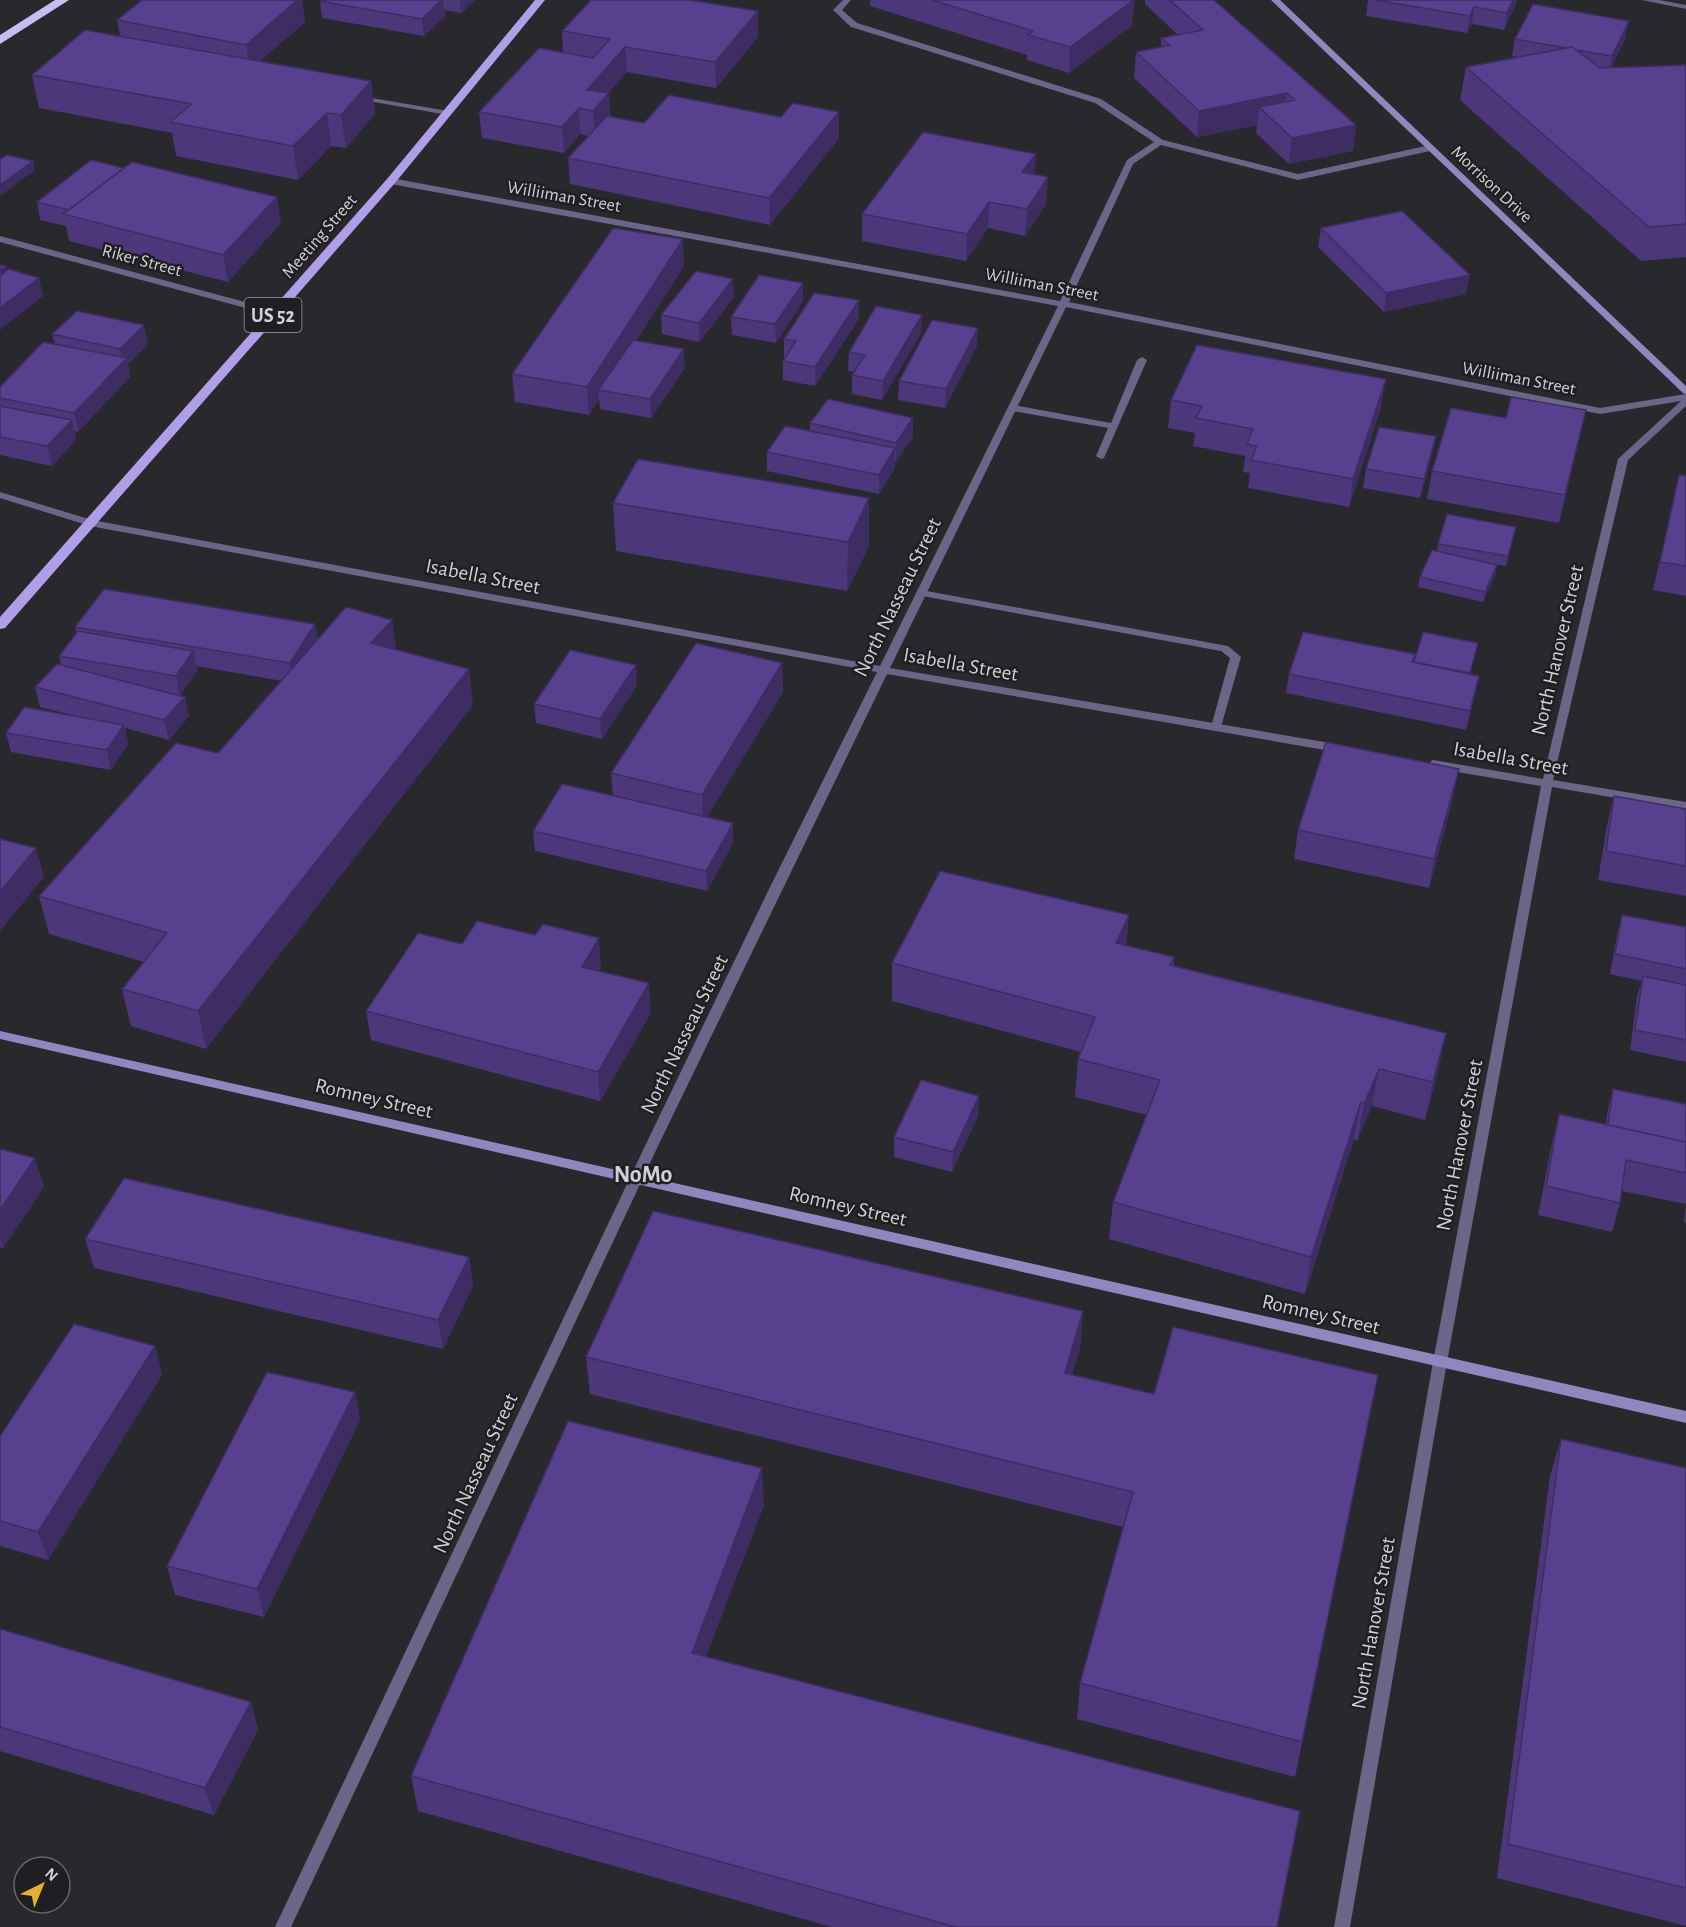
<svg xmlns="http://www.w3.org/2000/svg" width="1686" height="1927" viewBox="0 0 1686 1927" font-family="'Alegreya Sans',sans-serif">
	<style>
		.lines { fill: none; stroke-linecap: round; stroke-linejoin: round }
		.lane { fill: #6c6588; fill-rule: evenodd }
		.street { fill: #6c6588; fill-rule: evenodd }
		.secondary { fill: #9286bf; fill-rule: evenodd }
		.primary { fill: #af9fe9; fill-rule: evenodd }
		.highway { fill: #c8bdf3; fill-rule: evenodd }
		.wall { fill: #4b377a }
		.shaded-wall { fill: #3d2d63 }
		.building { fill: #57408e; stroke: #3d2d63; stroke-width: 1.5 }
		.labels { text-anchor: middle; stroke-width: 5; stroke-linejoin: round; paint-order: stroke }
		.far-street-label { font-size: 18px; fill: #d1d1d4; stroke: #1f1f23 }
		.shield { fill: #1f1f23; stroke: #9c9c9f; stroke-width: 1.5 }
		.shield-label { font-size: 20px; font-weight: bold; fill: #d1d1d4 }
		.street-label { font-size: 21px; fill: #d1d1d4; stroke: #1f1f23 }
		.quarter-label { font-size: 24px; font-weight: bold; fill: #d1d1d4; stroke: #1f1f23 }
	</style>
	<rect width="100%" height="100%" fill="#29282d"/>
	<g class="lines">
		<path class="lane" d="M843,0H851L842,10L857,23L1101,99L1163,140L1298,174L1430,145L1434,148L1430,151L1298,180L1161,145L1133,164H1127V160L1154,142L1095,103L851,27L833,10Z
			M1142,357L1147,360L1104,458L1101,459L1096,456L1108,428L1013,411L1008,408L1013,405L1111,423L1137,360Z
			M921,590L1228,646L1241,657L1221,727L1216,730L1211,727L1230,658L1221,651L917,595L916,593L917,591Z"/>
		<path class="street" d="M1642,0H1659L1686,5V9Z
			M354,95L448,111L452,113L448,115L357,99H354Z
			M1130,159L1134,162L1069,302L1600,408L1686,394V406L1628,460L1553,780L1686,802V810L1552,787L1447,1362L1350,1927H1334L1433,1362L1541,786L1433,768L1427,764L1433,760L1543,779L1618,459L1681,401L1600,414L1066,307L890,668L1342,745L1348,749L1342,753L887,674L658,1146L291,1927H275L645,1146L770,887L877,672L90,526L0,498V492L92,520L880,666L1058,306L391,184L387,181L391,178L1060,301L1126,162Z
			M0,236L278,311L280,313L275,316L272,315L0,242Z"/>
		<path class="secondary" d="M1271,0H1280L1686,386V394L1683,393Z
			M0,1031L1686,1411V1423L0,1039Z"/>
		<path class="primary" d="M535,0H545L395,183L5,628L0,629V617L387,179Z"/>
		<path class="highway" d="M55,0H69L0,44V35Z"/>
	</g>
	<path class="wall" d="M142,0H302L305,22L260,61L371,81L375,114L346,148L331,146L298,180L176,156L172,133L39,108L32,75L120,36L117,20Z
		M321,0H475L461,13L444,10L445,16L424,36L322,18L320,1Z
		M870,0H1134L1132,25L1069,73L1027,60V55L870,6Z
		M1145,0H1214L1356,125L1353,151L1289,164L1256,133L1257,125L1197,137L1134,78L1136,52L1161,47V38L1178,35L1145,4Z
		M1368,0H1517L1516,4L1504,30L1472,24L1467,33L1366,16Z
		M758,11V37L716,88L627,72L608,93L610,116L644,123L839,138L770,225L570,184L568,158L588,136L580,134L564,153L482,138L479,112L563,53L562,31Z
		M1515,39H1625L1611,68L1686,65V257L1641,261L1460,100L1466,67L1517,57L1512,56Z
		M124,168L281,223L228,282L69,241L66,226L40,220L37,202Z
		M1034,175L1046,204L1025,236L988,228L966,261L862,241V214Z
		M1321,228L1466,294L1384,312L1318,247Z
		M684,266L636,341L685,368L651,418L600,409L599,399L589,415L515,402L512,374Z
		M734,297L699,342L662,334L661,315Z
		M803,301L776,343L732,335L731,317Z
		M859,319L815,386L783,380V361L785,358H784V339Z
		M921,333L882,400L852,394V375L854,372L848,371L849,352Z
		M52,334L148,344L128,364L130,377L78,432L74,431L76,440L52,466L0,455V387L55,344Z
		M977,346L945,408L898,400L899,381Z
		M1171,400L1381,407L1349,507L1248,488L1250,473L1243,472L1245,456L1193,446L1195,433L1168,428Z
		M810,423L913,437L895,462V468L879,494L767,471V452L810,431Z
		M1436,436L1432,455L1420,498L1363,488L1366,469Z
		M1580,437L1559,523L1427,499L1432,471Z
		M1679,475L1686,476V596L1653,590Z
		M613,503L869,546L847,591L616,551Z
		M1516,527L1506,566L1486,563L1497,565L1495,575L1483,602L1418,587L1420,577L1437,551L1438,544Z
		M392,620L396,649L473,705L206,1049L131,1026L122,989L144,962L49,934L39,896L218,753L282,681L196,666L197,671L180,695L189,716L169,740L125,728L128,744L111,770L11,752L6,733L80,717L40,707L35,687L61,665L59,656L77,633L75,627L315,624L318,640Z
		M1478,643L1470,674L1475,696L1466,730L1286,693L1289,674L1415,654L1413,662Z
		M782,663L783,692L707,817L733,843L707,891L535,851L533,831L613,796L611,773Z
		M637,685L602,739L536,723L534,704Z
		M1614,796L1686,809V896L1598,880L1607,825Z
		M1453,798L1429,888L1294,859L1298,830Z
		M1129,915L1126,946L1174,957V966L1446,1033L1438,1071L1425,1120L1372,1106L1357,1141L1354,1139L1305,1294L1109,1239L1113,1202L1147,1115L1075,1097L1078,1059L1081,1052L892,1001V963Z
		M1622,915L1686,927V1062L1630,1050L1637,996L1642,981L1610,974L1617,935Z
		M462,944L601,967L599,971L651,1013L600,1101L371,1040L366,1011Z
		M1613,1089L1686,1104V1223L1684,1222L1686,1204L1622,1191L1620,1203L1612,1232L1538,1215L1552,1143L1559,1114L1606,1124L1608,1109Z
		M979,1096L978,1116L952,1172L894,1157V1137Z
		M0,1149L35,1158L44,1187L3,1248L0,1247Z
		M85,1239L469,1257L473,1286L443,1349L94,1268Z
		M1083,1311L1080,1348L1072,1374L1154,1394L1378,1375L1295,1777L1077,1719L1080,1683L1123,1527L590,1394L586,1357Z
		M155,1346L162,1375L48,1560L0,1546V1436Z
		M355,1392L360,1420L264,1617L175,1595L167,1566Z
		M1561,1439L1686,1468V1926L1497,1878L1550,1476Z
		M764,1505L706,1656L1277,1927H832L418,1811L411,1776Z
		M0,1629L251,1702L258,1730L214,1815L0,1751Z"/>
	<path class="shaded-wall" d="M297,0H302L305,22L250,70L246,45Z
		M441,0H443L445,16L424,36L422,19Z
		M460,0H475L461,13Z
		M1134,0L1132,25L1069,73L1070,47Z
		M1513,0H1517L1516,4L1504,30L1507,13Z
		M1474,7L1472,24L1467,33L1470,16Z
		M758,11V37L716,88L715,62Z
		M1629,21L1625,39L1608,74L1612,56Z
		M625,47L627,72L593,111L587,90Z
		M371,81L375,114L346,148L341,115Z
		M609,93L611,119L595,137L593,111Z
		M1287,93L1284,119L1259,107L1257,125L1197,137L1199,111Z
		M579,108L580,134L564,153L562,127Z
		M839,112V138L770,225L769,198Z
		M327,113L331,146L298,180L293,146Z
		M1356,125L1353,151L1289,164L1292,138Z
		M1036,154L1034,180L1022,172Z
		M33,161L35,170L0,196V185Z
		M1048,177L1046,204L1025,236L1027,209Z
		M277,197L281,223L228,282L223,255Z
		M989,202L988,228L966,261L967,234Z
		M683,239L684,266L604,391L598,390L599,399L589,415L587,387Z
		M6,266L10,285L0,293V271Z
		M1470,275L1466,294L1384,312L1386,293Z
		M39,278L43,296L0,330V308Z
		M733,279L734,297L699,342V323Z
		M803,283V301L776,343L775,324Z
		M859,300V319L815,386V367Z
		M922,315L921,333L882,400L883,381Z
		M144,325L148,344L128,364L130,377L78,432L74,413L123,362L120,349Z
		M978,328L977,346L945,408L946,389Z
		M684,349L685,368L651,418L650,399Z
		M1386,379L1381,407L1349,507L1353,479Z
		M1586,410L1580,437L1559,523L1565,495Z
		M913,418V437L896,462V443Z
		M72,420L76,440L52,466L47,446Z
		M1436,436L1432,455L1420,498L1424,479Z
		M895,448V468L879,494V475Z
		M869,498V546L847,591L848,542Z
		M1497,565L1495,575L1483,602L1485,592Z
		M392,620L397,656L371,643Z
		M315,624L318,643L294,683L290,663Z
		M193,651L197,671L180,696L176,676Z
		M782,663L783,692L703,824L702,795Z
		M636,665L637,685L602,739L600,719Z
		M469,669L473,705L206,1049L198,1011Z
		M1479,676L1475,696L1466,730L1470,711Z
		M185,697L189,716L169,740L164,720Z
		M124,725L128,744L111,770L107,750Z
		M1459,769L1453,798L1429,888L1434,859Z
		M733,823V843L707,891L706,871Z
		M36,848L44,877L0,931V892Z
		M1129,915L1125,953L1116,943Z
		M599,938L601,967L584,996L582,967Z
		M649,983L651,1013L600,1101L598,1072Z
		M1446,1033L1438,1071L1425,1120L1433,1082Z
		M1379,1069L1372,1106L1357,1141L1364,1104Z
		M979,1096L978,1116L952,1172L953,1152Z
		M1361,1102L1354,1139L1305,1294L1311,1257Z
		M35,1158L44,1187L3,1248L0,1239V1210Z
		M469,1257L473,1286L443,1349L438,1320Z
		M1083,1311L1080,1348L1062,1410L1065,1373Z
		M155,1346L162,1375L48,1560L38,1532Z
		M355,1392L360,1420L264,1617L257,1589Z
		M762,1468L764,1505L694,1688L692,1653Z
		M251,1702L258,1730L214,1815L205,1788Z"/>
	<path class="building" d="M142,0H297L246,45L117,20Z
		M321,0H441L422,19L320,1Z
		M591,0H690L758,11L715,62L625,47L587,90L609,93L593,111L579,108L562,127L479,112L539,48L593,58L610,39L562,31Z
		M932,0H1134L1070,47L1028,35L1033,31Z
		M1170,0H1214L1356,125L1292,138L1259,107L1295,100L1287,93L1199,111L1136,52L1170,45L1161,38L1203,30Z
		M1375,0H1513L1507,13L1474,7L1470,16Z
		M1533,4L1629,21L1612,56L1576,50L1572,47L1566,48L1515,39Z
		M85,30L371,81L341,115L327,113L293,146L170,122L192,104L32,75Z
		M1572,47L1600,68L1686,65V224L1649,227L1466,67Z
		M669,95L781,117L793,103L839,112L769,198L568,158L607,116L644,123Z
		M923,132L1036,154L1022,172L1048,177L1027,209L989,202L967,234L862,214Z
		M7,155L33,161L0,185V159Z
		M91,160L124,168L69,210L37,202Z
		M132,162L277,197L223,255L63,214Z
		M1402,211L1470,275L1386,293L1321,228Z
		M613,228L683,239L587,387L512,374Z
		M0,265L6,266L0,271Z
		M9,269L39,278L0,308V276Z
		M696,271L733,279L699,323L661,315Z
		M759,275L803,283L775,324L731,317Z
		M814,293L859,300L815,367L783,361L796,341L784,339Z
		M876,306L922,315L883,381L852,375L865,355L849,352Z
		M77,311L144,325L120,349L52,334Z
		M932,320L978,328L946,389L899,381Z
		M633,340L684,349L650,399L598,390Z
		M43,342L127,358L74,413L0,398V387Z
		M1197,345L1386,379L1353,479L1251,460L1257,446L1247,444L1253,429L1196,418L1202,406L1171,400Z
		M1511,397L1586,410L1565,495L1432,471L1451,408L1506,418Z
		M828,399L913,418L896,443L810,423Z
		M0,406L72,420L47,446L0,437Z
		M785,426L895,448L879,475L767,452Z
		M1379,427L1436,436L1424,479L1366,469Z
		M638,459L869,498L848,542L613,503Z
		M1679,475L1686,476V566L1660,562Z
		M1447,514L1516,527L1508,556L1438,544Z
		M1432,550L1497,565L1485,592L1420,577Z
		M104,589L315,624L290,663L75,627Z
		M346,607L392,620L371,643L469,669L198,1011L122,989L167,933L39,896L176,743L218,753Z
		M78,631L193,651L176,676L59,656Z
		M1303,632L1415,654L1412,662L1479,676L1470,711L1289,674Z
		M1423,632L1478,643L1470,673L1414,662Z
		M696,643L782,663L702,795L611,773Z
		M570,650L636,665L600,719L534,704Z
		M57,664L185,697L164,720L35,687Z
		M24,707L124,725L107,750L6,733Z
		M1326,742L1459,769L1434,859L1298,830Z
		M562,784L733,823L706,871L533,831Z
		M1614,796L1686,809V866L1606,851Z
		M0,839L36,848L0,892Z
		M940,871L1129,915L1116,943L1174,957L1170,965L1446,1033L1433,1082L1379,1069L1364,1104L1361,1102L1311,1257L1113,1202L1160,1080L1078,1059L1095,1017L892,963Z
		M1622,915L1686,927V969L1615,954Z
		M477,921L535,935L543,924L599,938L582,967L649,983L598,1072L366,1011L418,933L462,944Z
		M1643,976L1686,985V1040L1635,1030Z
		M921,1080L979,1096L953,1152L894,1137Z
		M1613,1089L1686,1104V1142L1608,1125Z
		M1559,1114L1686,1142V1173L1626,1160L1620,1203L1546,1186Z
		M0,1149L35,1158L0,1210Z
		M124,1178L469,1257L438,1320L85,1239Z
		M653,1211L1083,1311L1065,1373L1154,1394L1173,1327L1378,1375L1302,1742L1080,1683L1133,1492L586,1357Z
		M74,1324L155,1346L38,1532L0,1521V1436Z
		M267,1372L355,1392L257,1589L167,1566Z
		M568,1421L762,1468L692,1653L1300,1811L1277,1927H956L411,1776Z
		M1561,1439L1686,1468V1888L1508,1844Z
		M0,1629L251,1702L205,1788L0,1727Z"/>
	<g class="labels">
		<g class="far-street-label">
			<text transform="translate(1492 184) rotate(43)" y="6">Morrison Drive</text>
			<text transform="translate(564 196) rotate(10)" y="6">Williiman Street</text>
			<text transform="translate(319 236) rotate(-49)" y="6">Meeting Street</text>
			<text transform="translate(142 260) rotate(15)" y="6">Riker Street</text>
			<text transform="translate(1042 284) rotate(11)" y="6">Williiman Street</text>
			<text transform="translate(1519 378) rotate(11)" y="6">Williiman Street</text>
		</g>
		<rect class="shield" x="244.5" y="298" width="57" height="34" rx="4.5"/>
		<g class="shield-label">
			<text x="273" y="322">US 52</text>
		</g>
		<g class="street-label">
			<text transform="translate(483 576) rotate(11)" y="7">Isabella Street</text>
			<text transform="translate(897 597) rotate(-64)" y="7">North Nasseau Street</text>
			<text transform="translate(1557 650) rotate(-77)" y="7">North Hanover Street</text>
			<text transform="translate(961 664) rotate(10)" y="7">Isabella Street</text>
			<text transform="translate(1511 758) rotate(10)" y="7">Isabella Street</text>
			<text transform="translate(684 1034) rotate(-64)" y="7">North Nasseau Street</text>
			<text transform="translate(374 1098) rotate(13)" y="7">Romney Street</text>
			<text transform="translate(1459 1145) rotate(-79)" y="7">North Hanover Street</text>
			<text transform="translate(848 1206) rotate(13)" y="7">Romney Street</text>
			<text transform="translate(1321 1314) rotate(13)" y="7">Romney Street</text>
			<text transform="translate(475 1473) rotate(-65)" y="7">North Nasseau Street</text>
			<text transform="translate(1373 1623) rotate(-80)" y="7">North Hanover Street</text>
		</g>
		<g class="quarter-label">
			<text x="643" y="1182">NoMo</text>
		</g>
	</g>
	<g transform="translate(42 1885) rotate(43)"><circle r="28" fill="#1f1f23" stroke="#66666a" stroke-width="1.5"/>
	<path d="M0-4.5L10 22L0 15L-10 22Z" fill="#e3ae34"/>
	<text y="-9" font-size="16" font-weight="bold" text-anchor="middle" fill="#d1d1d4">N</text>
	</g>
</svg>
